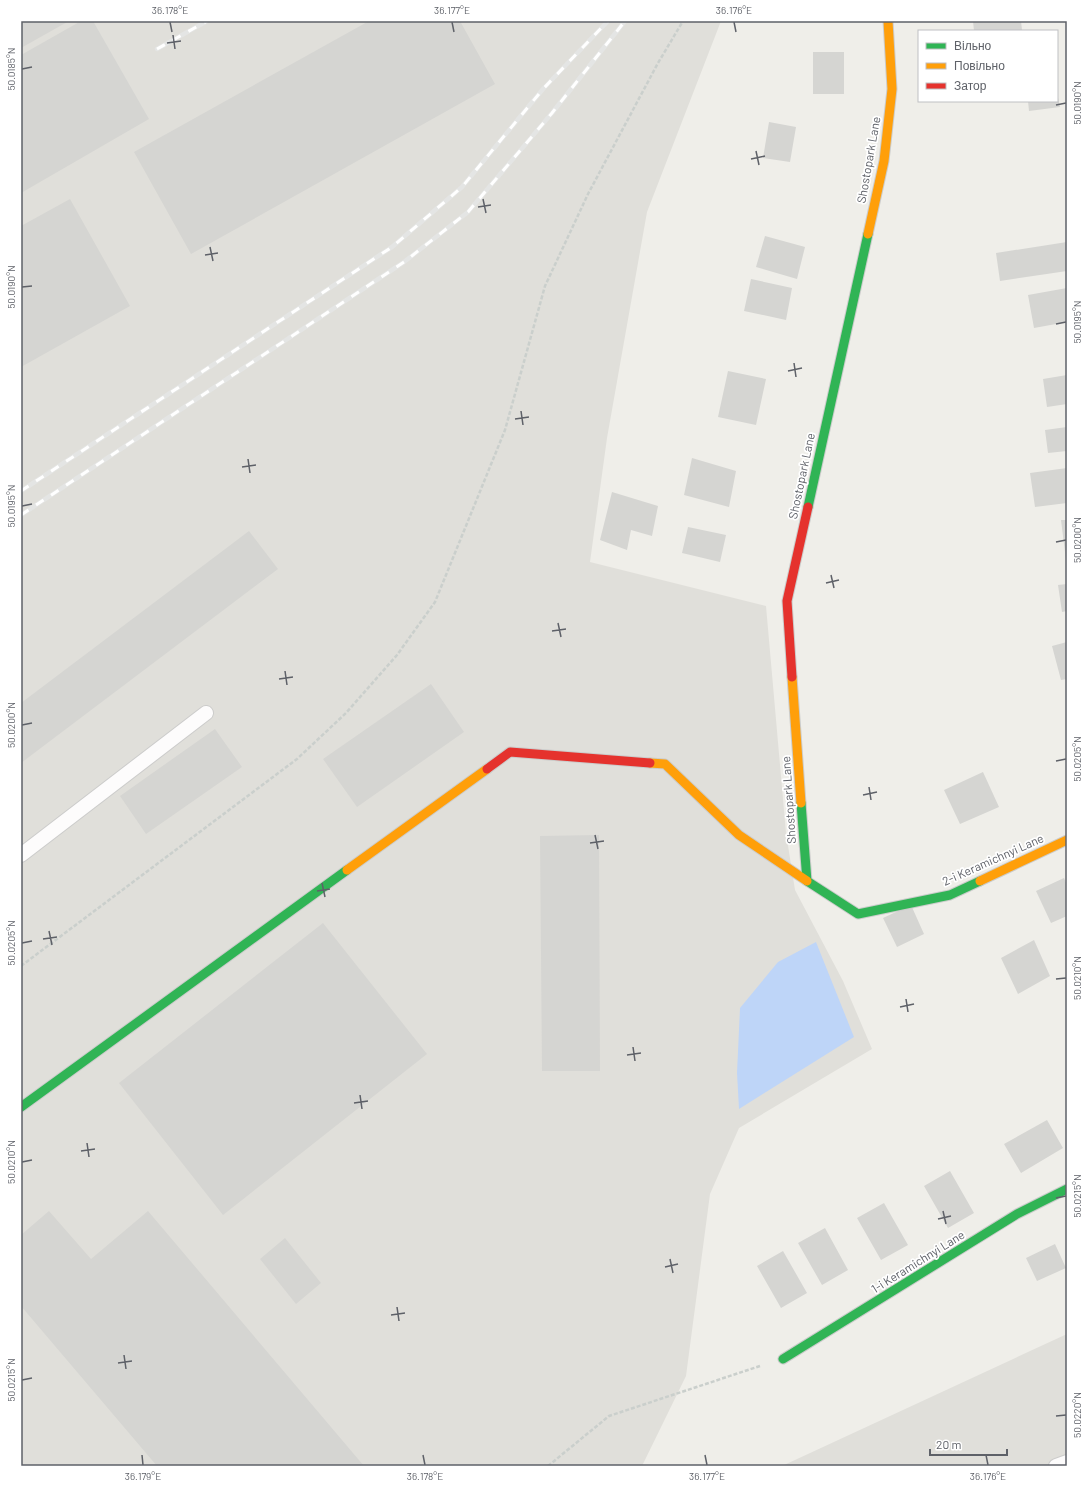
<svg xmlns="http://www.w3.org/2000/svg" width="1088" height="1487" viewBox="0 0 1088 1487" font-family="Barlow,sans-serif">
	<style>
		.industrial { fill: #e0dfda }
		.water { fill: #bed5f8 }
		.building { fill: #d5d5d2 }
		.lines { fill: none; stroke-linecap: round; stroke-linejoin: round }
		.lane-casing { stroke: #cccccb; stroke-width: 16 }
		.fast-casing { stroke: #cbcccb; stroke-width: 11 }
		.slow-casing { stroke: #cbcccb; stroke-width: 11 }
		.jam-casing { stroke: #cbcccb; stroke-width: 11 }
		.path { stroke: #cacfcc; stroke-width: 2.5; stroke-dasharray: 4 2; stroke-linecap: butt }
		.lane { stroke: #fdfcfc; stroke-width: 14 }
		.fast { stroke: #30b455; stroke-width: 9 }
		.slow { stroke: #ff9f0a; stroke-width: 9 }
		.jam { stroke: #e5322d; stroke-width: 9 }
		.rail-casing { stroke: #e4e5e4; stroke-width: 4.5 }
		.rail { stroke: #fff; stroke-width: 3; stroke-dasharray: 9; stroke-linecap: butt }
		.ticks { fill: none; stroke: #5e6168; stroke-width: 1.5 }
		.labels { text-anchor: middle; stroke-width: 3.5; stroke-linejoin: round; paint-order: stroke }
		.street-label { font-size: 12px; fill: #5e6168; stroke: #fff }
		.neatline { fill: none; stroke: #5e6168; stroke-width: 1.5 }
		.ticks-label { font-size: 10px; text-anchor: middle; fill: #5e6168 }
	</style>
	<rect width="100%" height="100%" fill="#efeee9"/>
	<path class="industrial" d="M21,21H721L647,212L607,438L590,562L766,606L786,833L795,890L843,981L872,1049L739,1128L710,1194L686,1376L642,1466H21Z
		M1067,1334V1466H782Z"/>
	<path class="water" d="M816,942L854,1037L739,1109L737,1073L740,1008L778,962Z"/>
	<path class="building" d="M21,21H69L21,48Z
		M81,21H93L149,119L21,193V55Z
		M369,21H460L495,84L191,254L134,152Z
		M973,21H1021L1022,30L1014,31H974Z
		M813,52H844V94H813Z
		M1057,93L1060,107L1029,111L1028,101H1057Z
		M769,122L796,127L790,162L763,158Z
		M70,199L130,306L21,367V226Z
		M765,236L805,247L797,279L756,267Z
		M1067,242V271L1000,281L996,253Z
		M751,279L792,288L786,320L744,311Z
		M1067,288V322L1034,328L1028,295Z
		M728,371L766,379L756,425L718,417Z
		M1067,375V404L1047,407L1043,379Z
		M1067,427V451L1048,453L1045,430Z
		M692,458L736,471L729,507L684,495Z
		M1067,468V503L1035,507L1030,473Z
		M612,492L658,506L652,536L631,530L627,550L600,540Z
		M1061,520H1067V560H1066Z
		M688,527L726,535L720,562L682,553Z
		M249,531L278,569L21,763V726L24,730L21,725V703Z
		M1067,584V611L1062,612L1058,585Z
		M1067,642V679L1061,680L1052,646Z
		M431,684L464,732L357,807L323,759Z
		M215,729L242,767L146,834L120,796Z
		M983,772L999,807L960,824L944,790Z
		M599,835L600,1071H542L540,836Z
		M1064,878L1067,885V916L1051,923L1036,891Z
		M911,905L924,934L897,947L883,918Z
		M323,923L427,1054L223,1215L119,1083Z
		M1034,940L1050,976L1018,994L1001,958Z
		M1047,1120L1063,1148L1021,1173L1004,1144Z
		M950,1171L974,1213L948,1228L924,1186Z
		M884,1203L908,1245L881,1260L857,1218Z
		M49,1211L91,1259L148,1211L364,1466H157L21,1306V1235Z
		M825,1228L848,1270L822,1285L798,1243Z
		M285,1238L321,1283L296,1304L260,1259Z
		M1055,1244L1066,1268L1037,1281L1026,1258Z
		M783,1251L807,1293L781,1308L757,1266Z"/>
	<g class="lines">
		<defs>
			<path id="lane" d="M21,855L206,713
				M1056,1466L1067,1462"/>
			<path id="fast" d="M808,507L868,234
				M801,803L807,881L858,914L950,895L980,881
				M21,1107L347,870
				M783,1359L1017,1214L1067,1189"/>
			<path id="slow" d="M868,234L884,161L892,89L888,21
				M792,677L801,803
				M650,763L665,764L739,835L807,881
				M347,870L487,769
				M980,881L1067,840"/>
			<path id="jam" d="M792,677L787,601L808,507
				M487,769L510,752L650,763"/>
		</defs>
		<use href="#lane" class="lane-casing"/>
		<use href="#fast" class="fast-casing"/>
		<use href="#slow" class="slow-casing"/>
		<use href="#jam" class="jam-casing"/>
		<path class="path" d="M21,966L297,759L346,713L397,655L435,602L505,430L545,286L588,194L658,63L683,21
			M548,1466L609,1416L760,1366"/>
		<use href="#lane" class="lane"/>
		<use href="#fast" class="fast"/>
		<use href="#slow" class="slow"/>
		<use href="#jam" class="jam"/>
		<defs>
			<path id="rail" d="M157,49L207,21
				M21,491L392,247L462,187L543,89L608,21
				M21,515L404,262L468,212L552,113L625,21"/>
		</defs>
		<use href="#rail" class="rail-casing"/>
		<use href="#rail" class="rail"/>
	</g>
	<path class="ticks" d="M170,22L172,32M452,22L454,32M734,22L736,32M173,35L175,49M167,43L181,41M22,69L32,67M1056,105L1066,103M756,151L759,165M751,159L765,156M483,199L486,213M478,207L491,205M210,247L213,261M205,255L218,253M22,287L32,286M1056,324L1066,322M794,363L796,377M788,371L802,368M521,411L523,425M515,419L529,417M248,459L250,473M242,467L256,465M22,506L32,504M1056,542L1066,540M831,575L834,588M826,583L839,580M558,623L561,637M552,631L566,629M285,671L287,685M279,679L293,677M22,725L32,723M1056,761L1066,759M869,787L871,800M863,795L877,792M595,835L598,849M590,843L604,841M322,883L325,897M317,891L330,889M49,931L52,945M43,939L57,937M22,943L32,941M1056,979L1066,978M906,999L908,1012M900,1007L914,1004M633,1047L635,1061M627,1055L641,1053M360,1095L362,1109M354,1103L368,1101M87,1143L89,1157M81,1151L95,1149M22,1162L32,1160M1056,1198L1066,1196M943,1211L946,1224M938,1219L951,1216M670,1259L673,1273M665,1267L678,1264M397,1307L399,1321M391,1315L405,1313M124,1355L126,1369M118,1363L132,1361M22,1380L32,1378M1056,1416L1066,1415M142,1455L143,1465M423,1455L425,1465M705,1455L707,1465M986,1455L988,1465"/>
	<g class="labels">
		<g class="street-label">
			<text transform="translate(869 160) rotate(-80)" y="4">Shostopark Lane</text>
			<text transform="translate(802 476) rotate(-78)" y="4">Shostopark Lane</text>
			<text transform="translate(789 800) rotate(-94)" y="4">Shostopark Lane</text>
			<text transform="translate(993 860) rotate(-24)" y="4">2-i Keramichnyi Lane</text>
			<text transform="translate(918 1262) rotate(-32)" y="4">1-i Keramichnyi Lane</text>
		</g>
	</g>
	<rect width="1088" height="1487" fill="none" stroke="#ffffff" stroke-width="44"/>
	<rect x="918" y="30" width="140" height="72" fill="#ffffff" stroke="#bfc0c3"/>
	<rect x="926" y="43" width="20" height="6" fill="#30b455" stroke="#bfc0c3"/>
	<text x="954" y="50" font-size="12" fill="#5e6168">Вільно</text>
	<rect x="926" y="63" width="20" height="6" fill="#ff9f0a" stroke="#bfc0c3"/>
	<text x="954" y="70" font-size="12" fill="#5e6168">Повільно</text>
	<rect x="926" y="83" width="20" height="6" fill="#e5322d" stroke="#bfc0c3"/>
	<text x="954" y="90" font-size="12" fill="#5e6168">Затор</text>
	<path d="M930 1449v6h77v-6" fill="none" stroke="#5e6168" stroke-width="2"/>
	<text x="936" y="1449" font-size="12" fill="#5e6168" stroke="#ffffff" stroke-width="3" paint-order="stroke">20 m</text>
	<rect x="22" y="22" width="1044" height="1443" class="neatline"/>
	<g class="ticks-label">
		<text x="170" y="14">36.178°E</text>
		<text x="452" y="14">36.177°E</text>
		<text x="734" y="14">36.176°E</text>
		<text transform="translate(11 69) rotate(-90)" y="4">50.0185°N</text>
		<text transform="translate(1077 103) rotate(-90)" y="4">50.0190°N</text>
		<text transform="translate(11 287) rotate(-90)" y="4">50.0190°N</text>
		<text transform="translate(1077 322) rotate(-90)" y="4">50.0195°N</text>
		<text transform="translate(11 506) rotate(-90)" y="4">50.0195°N</text>
		<text transform="translate(1077 540) rotate(-90)" y="4">50.0200°N</text>
		<text transform="translate(11 725) rotate(-90)" y="4">50.0200°N</text>
		<text transform="translate(1077 759) rotate(-90)" y="4">50.0205°N</text>
		<text transform="translate(11 943) rotate(-90)" y="4">50.0205°N</text>
		<text transform="translate(1077 978) rotate(-90)" y="4">50.0210°N</text>
		<text transform="translate(11 1162) rotate(-90)" y="4">50.0210°N</text>
		<text transform="translate(1077 1196) rotate(-90)" y="4">50.0215°N</text>
		<text transform="translate(11 1380) rotate(-90)" y="4">50.0215°N</text>
		<text transform="translate(1077 1415) rotate(-90)" y="4">50.0220°N</text>
		<text x="143" y="1480">36.179°E</text>
		<text x="425" y="1480">36.178°E</text>
		<text x="707" y="1480">36.177°E</text>
		<text x="988" y="1480">36.176°E</text>
	</g>
</svg>
